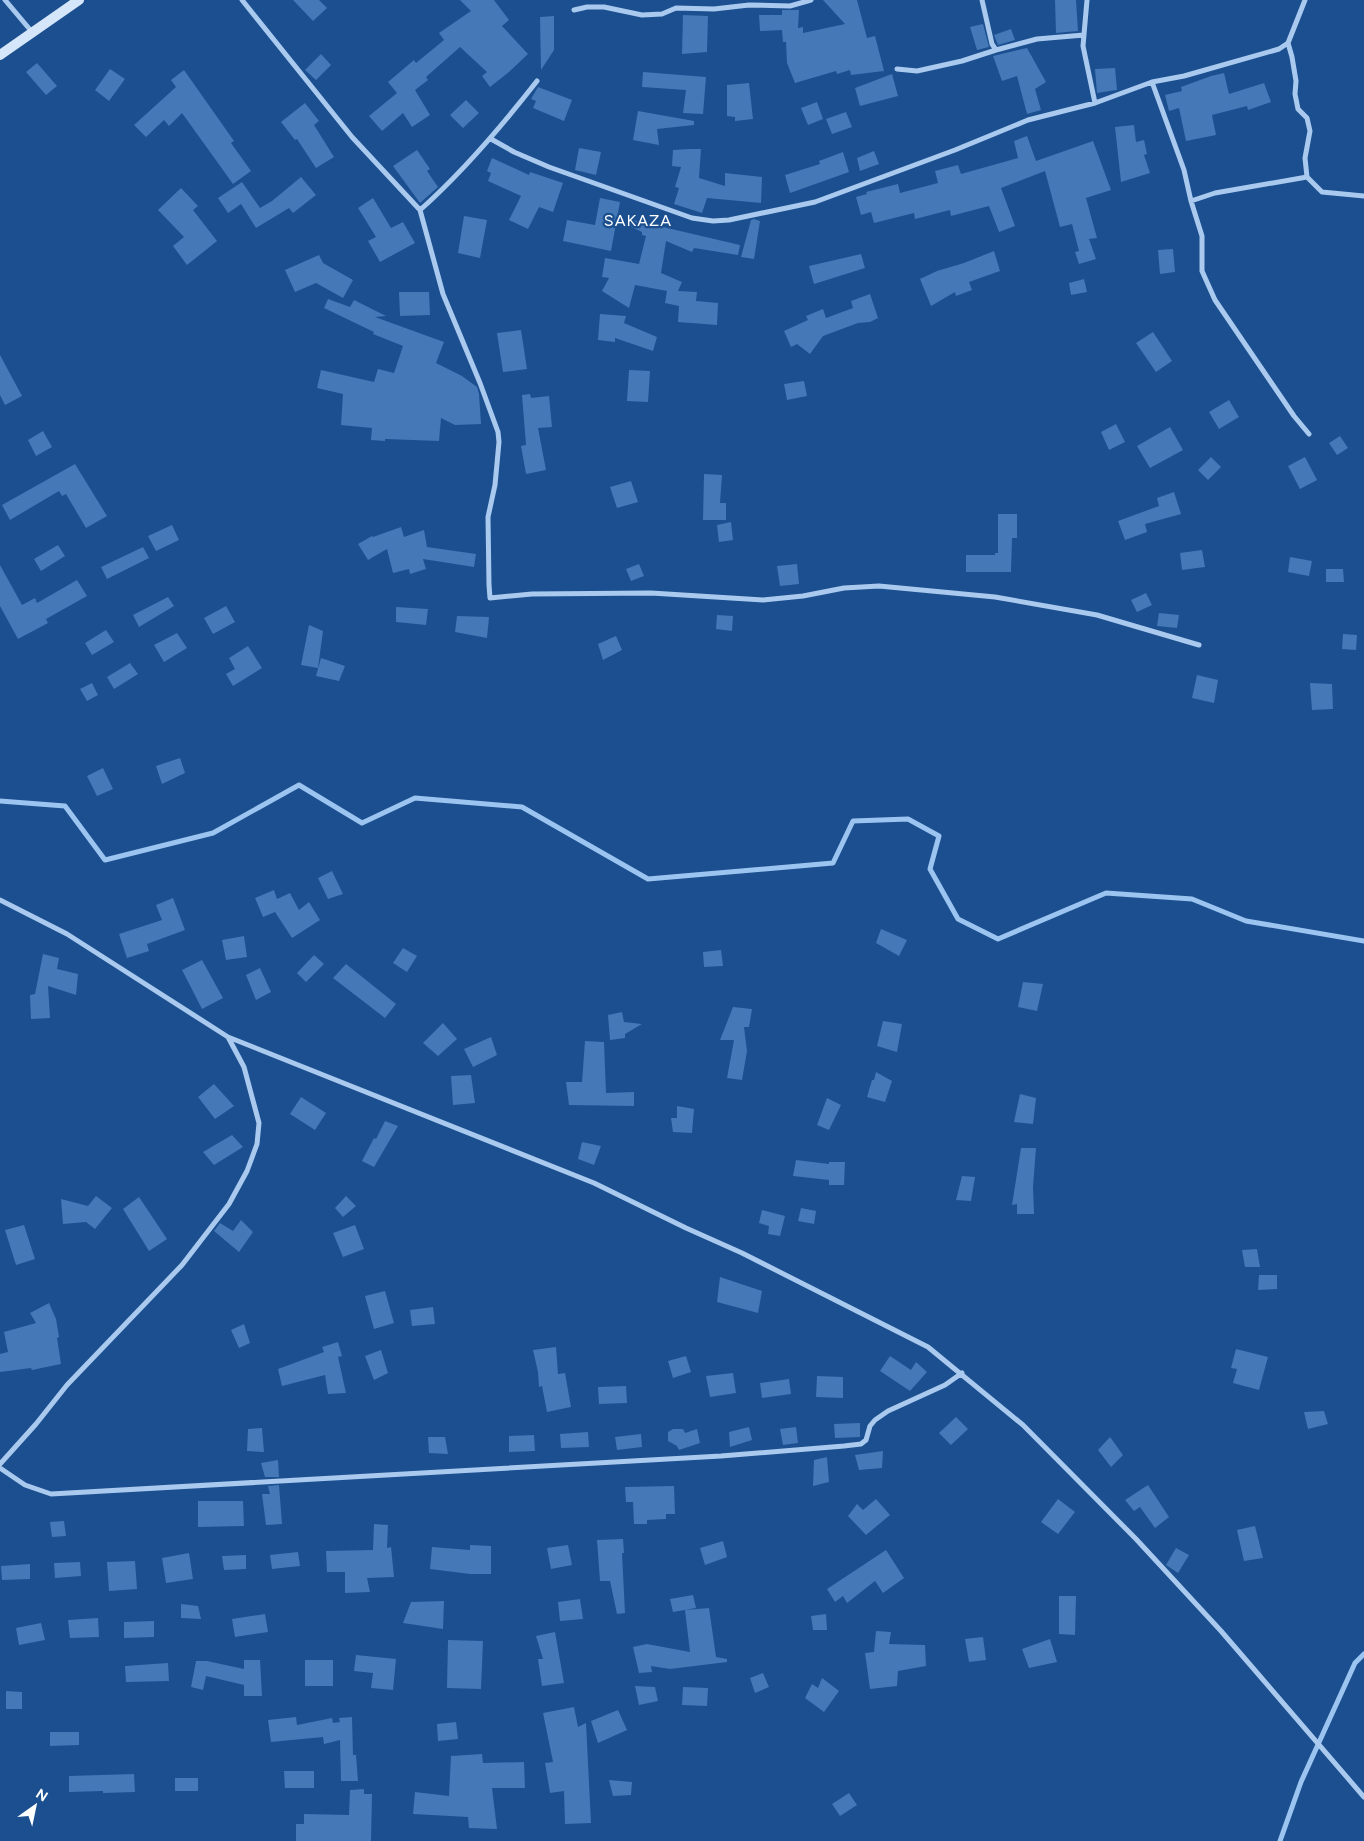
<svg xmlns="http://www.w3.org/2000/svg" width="1364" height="1841" viewBox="0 0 1364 1841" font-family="Figtree,sans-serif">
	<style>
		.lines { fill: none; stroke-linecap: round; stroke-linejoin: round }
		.stream { stroke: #9cc4f0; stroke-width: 5 }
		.building { fill: #4478b7 }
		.street { stroke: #a9c9ee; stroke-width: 5 }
		.secondary { stroke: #d6e6fa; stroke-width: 10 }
		.labels { text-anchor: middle; stroke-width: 4.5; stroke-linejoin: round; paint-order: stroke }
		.quarter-label { font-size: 16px; letter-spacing: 1px; fill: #fff; stroke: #1b4f8f }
	</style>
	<rect width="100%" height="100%" fill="#1b4f8f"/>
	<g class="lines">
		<path class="stream" d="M0,801L65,806L105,860L213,833L299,785L362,823L415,798L522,807L648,879L833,863L853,821L908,819L939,836L930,869L958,919L998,939L1106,893L1192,899L1246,921L1364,941
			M1280,1841L1301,1782L1355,1663L1364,1654"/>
	</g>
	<path class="building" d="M293,0H319L327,8L313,21Z
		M460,0H494L509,20L502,26L528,54L509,72L490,87L482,76L487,72L460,47L426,77L428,80L415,90L430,115L412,127L403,113L382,131L369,116L397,93L388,82L414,60L416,63L444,40L439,33L471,11Z
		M823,0H857L867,38L875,36L884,71L851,75L850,70L837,74L836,71L795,83L787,63L786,42H783L782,30L760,31L759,15H782V10H799L798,28L803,27V33L845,24Z
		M1055,0H1076L1078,31L1056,33Z
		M683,15L708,16L707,52L682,54Z
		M554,16V50L541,70L540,17Z
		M983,24L989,47L977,50L970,27Z
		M1011,29L1015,40L998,45L994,35Z
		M1027,48L1046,82L1035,89L1041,110L1027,114L1017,76L1002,81L993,56Z
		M321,54L331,65L316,80L305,70Z
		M37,63L57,86L46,95L26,72Z
		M1115,68L1117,90L1097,93L1095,69Z
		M110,69L125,79L109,101L95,90Z
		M184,70L234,141L231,143L251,171L233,184L182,113L169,126L164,120L146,137L134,125L176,87L171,80Z
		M643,72L706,77L703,114L683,113L686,90L642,87Z
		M1224,73L1229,94L1264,83L1271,102L1248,110L1247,106L1212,115L1216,135L1186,141L1179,108L1169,111L1165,95L1182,91L1181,87L1211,76Z
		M892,74L898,96L860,106L855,88Z
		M749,83L753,119L735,121V117L727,116V85Z
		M538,87L572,100L564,121L533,108L536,101L531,99Z
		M466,100L479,113L463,128L450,115Z
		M817,102L823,119L808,125L801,108Z
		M305,103L319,121L314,125L334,157L316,168L297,139L295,140L281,122Z
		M638,111L694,121V125L657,129L659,145L633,140Z
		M846,112L852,127L832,134L826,119Z
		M1134,125L1136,142L1144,140L1147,154L1144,155L1150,173L1121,182L1115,127Z
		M1027,136L1036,161L1093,141L1111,190L1086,198L1097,238L1089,239L1096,259L1079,264L1075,252L1079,251L1072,224L1060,227L1045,171L1001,188L1015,226L999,232L989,206L951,216L950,210L915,219L914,213L874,223L871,212L861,215L856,197L867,194L866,192L898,184L900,193L938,183L935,171L958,165L961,174L1018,158L1014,141Z
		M579,148L601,152L596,175L575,170Z
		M690,149H701L699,178L725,186V173L762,177L761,203L707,198L702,213L674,204L679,188L675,187L681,167L672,166L673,150Z
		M417,150L430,169L427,171L438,187L420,203L393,166Z
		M874,151L879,164L860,171L857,158Z
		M843,152L849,172L790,193L785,175L820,164L819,161Z
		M492,158L529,175L530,172L563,183L553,212L539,207L528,229L509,220L521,196L488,181L491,173L487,171Z
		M301,177L316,195L293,213L289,208L256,228L241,204L228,213L218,198L242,182L260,208L272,201Z
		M181,188L198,206L193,210L217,241L187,265L173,246L184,237L158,210Z
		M373,198L391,228L403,222L415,243L380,262L368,241L376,237L358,208Z
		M600,198L620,202L611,251L563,241L567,220L595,225Z
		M464,216L487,220L480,258L458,253Z
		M754,219L760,221L754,259L741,257L751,220Z
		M633,220L740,245L738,255L694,248L692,252L666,241L661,273L682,282L678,291L697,292L696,301L718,303L717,325L678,322L679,306L665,303L667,291L635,285L629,308L602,291L609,278L602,277L605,258L639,264L646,236L642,235V232L631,227Z
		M1173,249L1175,272L1160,274L1158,250Z
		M994,251L1000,271L969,282L972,290L956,296L955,292L931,306L920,279L937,271L964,263Z
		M861,254L865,268L814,284L809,266Z
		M319,255L323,263L353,280L343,298L316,283L295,292L285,270Z
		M1084,279L1087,292L1071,295L1069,283Z
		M399,292H429L430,315L400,316Z
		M870,294L878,318L870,322L858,323L823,336L810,354L797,344L791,347L784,331L808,320L806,316L823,309L826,318L853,308L851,301Z
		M328,299L350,307L354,300L386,316L375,317L444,342L436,363L462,376L477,387L479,394L481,424L455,425L441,418L439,441L385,439V441L371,440L372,428L341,425L343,394L317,388L321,370L374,382L378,369L394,373L403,346L373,334L374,332L324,308Z
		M600,314L626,316L624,323L657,337L653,351L615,338V342L598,340Z
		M521,330L527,369L503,372L497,333Z
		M1153,332L1172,361L1156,372L1136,343Z
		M0,355L22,396L5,405L0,395Z
		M629,370L650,371L648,402L627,401Z
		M804,381L807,396L787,400L784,384Z
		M530,394L531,398L549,396L552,427L538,428L546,470L526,474L521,446L526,445L522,395Z
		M1229,400L1239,417L1219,429L1209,412Z
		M1116,424L1125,442L1109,450L1101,432Z
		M1170,427L1183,450L1150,468L1137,446Z
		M43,431L52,447L36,456L28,440Z
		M1340,436L1348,448L1337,455L1329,443Z
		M1211,457L1221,467L1208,480L1198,470Z
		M1305,457L1317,480L1300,489L1288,466Z
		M75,464L107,516L86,528L66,494L62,496L59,491L10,520L2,505Z
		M704,474L722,475L720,503H726V520H703Z
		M631,481L638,502L617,508L610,487Z
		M1174,492L1181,514L1145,524L1147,532L1125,540L1118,521L1159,506L1157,498Z
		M998,514H1017V538H1012L1011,572H966V555H995V553H998Z
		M731,522L733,540L719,542L717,525Z
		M172,525L179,540L156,551L148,536Z
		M401,527L404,537L424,530L427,547L476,554L474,567L423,559L426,569L410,574L409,569L393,573L387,549L368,560L358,544L372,536L373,537Z
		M58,545L65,556L41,571L34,559Z
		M143,547L149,558L107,579L101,567Z
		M1202,550L1205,567L1182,570L1180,553Z
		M1290,557L1312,561L1309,576L1288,572Z
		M639,564L644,576L631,581L626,569Z
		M797,564L799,584L780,586L777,566Z
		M0,565L22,605L35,598L37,603L77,580L87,596L46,619L48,623L18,639L0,606Z
		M1326,569H1343L1344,582H1326Z
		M1146,593L1152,605L1137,612L1131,600Z
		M168,597L174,606L139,627L133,615Z
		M226,606L235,622L213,634L204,618Z
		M396,607L428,609L426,625L396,622Z
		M1159,613L1179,615L1177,628L1157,626Z
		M717,615L733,616L732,631L716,629Z
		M457,616L489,617L487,638L455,632Z
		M309,625L323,631L318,668L301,665Z
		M106,630L114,642L92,655L85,643Z
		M177,633L187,648L164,662L154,645Z
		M1343,634L1357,635L1356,650L1342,649Z
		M616,636L622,650L603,660L598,644Z
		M248,646L262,668L233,686L226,674L235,669L229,658Z
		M321,658L345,666L339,681L316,676Z
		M130,663L138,674L114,689L107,677Z
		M1197,675L1218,680L1214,703L1192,698Z
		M92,683L98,695L87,701L80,689Z
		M1310,683L1332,684L1333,709L1312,710Z
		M180,758L185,773L162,784L156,766Z
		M103,768L113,789L97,796L87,776Z
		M332,871L343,894L328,899L318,878Z
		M274,890L277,899L290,893L299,910L309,902L320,920L292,938L275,912L263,917L255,898Z
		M173,898L185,930L147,944L149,951L127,958L119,934L162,920L156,905Z
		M881,929L907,940L899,956L876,943Z
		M244,936L247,957L226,960L222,940Z
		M403,948L417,956L407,972L393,963Z
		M721,950L723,966L704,967L703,952Z
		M43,954L59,958L57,969L78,974L76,995L48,986L50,1018L31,1019L30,995L35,994Z
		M314,955L324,964L306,982L297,973Z
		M202,960L223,998L202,1009L182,970Z
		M346,964L396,1004L385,1018L333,978Z
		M260,968L271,992L256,1000L246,975Z
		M1023,982L1043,984L1037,1011L1018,1007Z
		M733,1007L752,1009L749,1027H744L747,1051L742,1080L727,1078L734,1040H720Z
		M622,1012L624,1022L642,1024L625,1034V1038L610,1040L608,1015Z
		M883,1021L902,1024L897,1052L877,1046Z
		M443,1023L457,1039L438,1056L423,1043Z
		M491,1037L497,1055L473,1067L464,1049Z
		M585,1041L604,1042L606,1093L634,1092V1106L569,1105L566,1082H582Z
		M876,1072L892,1081L885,1102L867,1097L872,1080H874Z
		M471,1075L475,1103L453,1105L451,1076Z
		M214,1084L234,1106L215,1119L198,1097Z
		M1020,1094L1036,1098L1033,1124L1014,1122Z
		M301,1097L326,1113L315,1130L290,1114Z
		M827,1098L841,1105L829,1130L817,1125Z
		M677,1106L694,1109L692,1133L673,1132L671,1118H677Z
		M385,1121L398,1126L374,1167L362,1161L374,1138L376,1139Z
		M232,1135L243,1147L214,1165L203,1152Z
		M582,1142L601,1146L594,1165L578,1159Z
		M1021,1148H1036L1033,1187L1034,1214H1017V1204L1012,1205Z
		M796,1160L829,1164V1162H845L844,1185H829V1180L793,1176Z
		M962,1176L975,1177L971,1201L956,1200Z
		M96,1196L112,1208L95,1229L86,1222L63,1224L61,1199L88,1206Z
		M346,1196L356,1206L343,1217L335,1208Z
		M139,1197L167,1239L149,1251L123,1209Z
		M801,1208L816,1211L814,1224L798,1221Z
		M762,1210L785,1216L780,1236L768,1234L769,1226L759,1223Z
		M241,1220L253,1232L239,1252L214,1231L220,1223L233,1231Z
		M24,1225L35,1259L16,1265L5,1230Z
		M355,1225L364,1249L343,1257L333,1233Z
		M1257,1249L1260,1267H1245L1242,1250Z
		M1259,1275H1277V1289L1258,1290Z
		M720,1277L762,1291L758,1313L717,1302Z
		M385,1291L394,1323L374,1329L365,1296Z
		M49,1303L56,1319L59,1337L57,1338L61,1364L32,1370L31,1368L0,1372V1354L8,1352L4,1332L36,1323L30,1313Z
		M433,1307L435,1324L412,1326L410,1310Z
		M244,1324L250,1343L239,1348L231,1330Z
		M338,1342L342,1356L338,1357L346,1393L328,1394L325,1375L282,1386L278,1369L324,1352L322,1347Z
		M556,1347L558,1374L565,1373L571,1407L547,1412L542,1386L539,1387L538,1372L533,1350Z
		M1236,1349L1268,1357L1259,1390L1233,1383L1237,1369L1231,1368Z
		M381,1350L388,1373L374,1380L365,1356Z
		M686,1356L691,1372L673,1378L668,1361Z
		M890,1356L911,1370L916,1362L927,1372L910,1391L880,1371Z
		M733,1373L736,1393L710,1397L706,1376Z
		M817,1376L843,1377V1398L816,1397Z
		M789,1379L791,1394L762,1398L760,1383Z
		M626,1386L627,1403L599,1404L598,1387Z
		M1324,1411L1328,1424L1308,1429L1304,1412Z
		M956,1417L968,1429L951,1445L939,1433Z
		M860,1423V1437L835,1438L834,1424Z
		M749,1427L752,1440L730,1447L729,1432Z
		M796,1427L798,1443L783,1445L780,1429Z
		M262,1428L264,1452L247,1451L248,1429Z
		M673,1429H683L685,1433L697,1429L700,1443L679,1450L677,1446L668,1441V1432Z
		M588,1432L589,1447L561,1448L560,1434Z
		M641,1434L642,1447L617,1450L615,1437Z
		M534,1435L535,1451L509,1452V1436Z
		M428,1437H445L448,1454L429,1453Z
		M1110,1437L1123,1455L1111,1467L1098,1450Z
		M883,1451L882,1468L859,1470L855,1455Z
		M827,1457L829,1482L813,1486L814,1460Z
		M278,1460L279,1477H265L261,1463Z
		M279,1485L282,1524L266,1525L262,1494H270L268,1486Z
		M1148,1485L1169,1517L1155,1528L1140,1507L1134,1511L1125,1500Z
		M674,1486L675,1514H666V1519L647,1520V1524H634L633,1502H626L625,1487Z
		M876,1499L890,1515L866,1535L848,1516L857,1504L863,1510Z
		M1058,1499L1075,1512L1058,1534L1041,1522Z
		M198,1501H243L244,1526L198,1527Z
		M64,1521L66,1536L52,1537L50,1522Z
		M374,1524L388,1525L387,1548L391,1547L394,1577L367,1578L370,1592L345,1593V1572H327L326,1551L373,1550Z
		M1255,1526L1263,1558L1244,1561L1237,1530Z
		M623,1539L624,1553H622L625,1613L617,1614L610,1581H600L597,1540Z
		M723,1541L727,1557L705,1565L700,1548Z
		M470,1545L491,1546V1574H470L430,1569L432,1547L470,1550Z
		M568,1545L572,1565L551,1569L547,1548Z
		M1176,1548L1189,1555L1178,1573L1166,1565Z
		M886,1550L904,1578L883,1593L875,1581L847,1603L843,1596L835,1602L827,1589Z
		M298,1552L300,1566L272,1569L270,1555Z
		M189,1553L193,1579L166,1583L162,1558Z
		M246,1555V1569L224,1570L222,1556Z
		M135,1561L137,1589L109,1591L107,1562Z
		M80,1562L81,1576L55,1578L54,1563Z
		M30,1564V1579L2,1580L1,1566Z
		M693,1595L696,1608L673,1612L670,1599Z
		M1059,1596H1076L1075,1635L1059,1634Z
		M580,1599L583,1619L560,1621L558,1602Z
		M444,1601L443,1629L403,1623L411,1602Z
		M181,1604L198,1606L201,1619L181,1618Z
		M709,1608L716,1657L727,1659V1662L670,1669L651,1666L652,1672L639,1673L633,1647L647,1644L690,1652L685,1610Z
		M265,1614L268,1632L235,1637L232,1619Z
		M826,1614L827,1630H813L811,1616Z
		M98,1618L99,1637L70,1638L68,1620Z
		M154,1621V1637L124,1638V1622Z
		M41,1623L45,1640L19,1645L16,1628Z
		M876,1631L891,1632L889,1644L925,1645L926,1666L898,1671L897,1686L870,1689L865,1653L874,1652Z
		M555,1632L564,1683L542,1686L538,1659H543L536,1636Z
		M983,1637L986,1660L969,1662L965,1639Z
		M1050,1639L1057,1662L1029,1668L1022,1649Z
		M448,1640L483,1641L481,1689L447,1688Z
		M356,1655L396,1659L393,1690L371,1688L373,1673L354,1671Z
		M244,1660H260L262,1696H244V1685L206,1676L203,1690L191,1687L196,1661H207L244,1669Z
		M305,1660H333V1686H305Z
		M168,1663L169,1681L126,1682L125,1666Z
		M763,1673L769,1687L755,1693L750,1678Z
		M822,1678L839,1691L824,1712L805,1698L812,1684L818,1688Z
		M635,1686L655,1687L658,1701L639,1705Z
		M683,1687L708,1688L707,1706L682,1705Z
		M6,1691L22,1692V1709H6Z
		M574,1707L578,1727L586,1723L591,1823L565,1824L564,1791L550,1793L545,1763L553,1762L543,1713Z
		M618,1710L627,1730L598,1743L591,1721Z
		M296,1717L297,1725L332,1718L333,1723L340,1722L339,1718L352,1717L353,1755H356L358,1781H341L340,1740L324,1744L323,1737L271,1742L268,1720Z
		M456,1722L458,1739L438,1741L437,1724Z
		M50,1732H79V1745L50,1746Z
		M482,1754L483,1763L524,1762L525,1788H492L497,1829L469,1828L468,1817L413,1814L415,1792L449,1796L451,1756Z
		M284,1771H314V1788H285Z
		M134,1774L135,1792L103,1793V1791L69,1792V1776Z
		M175,1778H198V1791H175Z
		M609,1780L632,1782L631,1795L613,1796Z
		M364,1789V1794H372L371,1841H296V1824H304V1814L349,1815L350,1790Z
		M849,1793L857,1805L840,1816L832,1804Z"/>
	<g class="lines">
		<path class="street" d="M5,0L32,32
			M242,0L352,137L420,210L443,294L480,383L498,432L499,442L495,485L488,517L489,585L490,598L532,594L651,593L763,600L803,596L844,588L879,586L995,597L1097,615L1199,645
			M982,0L992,44L996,50L1037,39L1084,35
			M1087,0L1083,46L1095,103
			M1305,0L1288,43L1292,57L1296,81L1295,94L1298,109L1307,118L1310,131L1305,158L1307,177
			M574,10L587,7H604L642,15L662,14L676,8L714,9L749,5L790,6L811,0
			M897,69L917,71L962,61L996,50
			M1152,82L1184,170L1191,201L1202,236V271L1215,300L1294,416L1309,434
			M491,139L514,152L549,167L692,218L713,221L729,220L815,202L955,150L1028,120L1095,103L1152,82L1184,76L1279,49L1288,43
			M1191,201L1215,193L1307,177L1322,192L1364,196
			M420,210C464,171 501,127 537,81
			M0,900L67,934L228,1037L594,1183L686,1228L742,1253L928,1347L1023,1425L1136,1539L1221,1631L1364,1797
			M0,1464L36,1424L67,1385L182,1265L229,1204L247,1171L257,1144L259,1123L244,1067L228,1037
			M0,1468L25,1485L51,1494L721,1456L844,1446L861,1444L866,1440L870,1426L875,1420L888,1411L945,1385L962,1373"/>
		<path class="secondary" d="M0,55L79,0"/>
	</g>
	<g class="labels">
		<g class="quarter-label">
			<text x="638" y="226">SAKAZA</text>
		</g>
	</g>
	<g transform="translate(35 1806) rotate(33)" stroke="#1b4f8f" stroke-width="4" paint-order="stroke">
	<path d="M0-4L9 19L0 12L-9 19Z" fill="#ffffff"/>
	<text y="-8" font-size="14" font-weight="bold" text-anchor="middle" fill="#ffffff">N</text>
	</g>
</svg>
